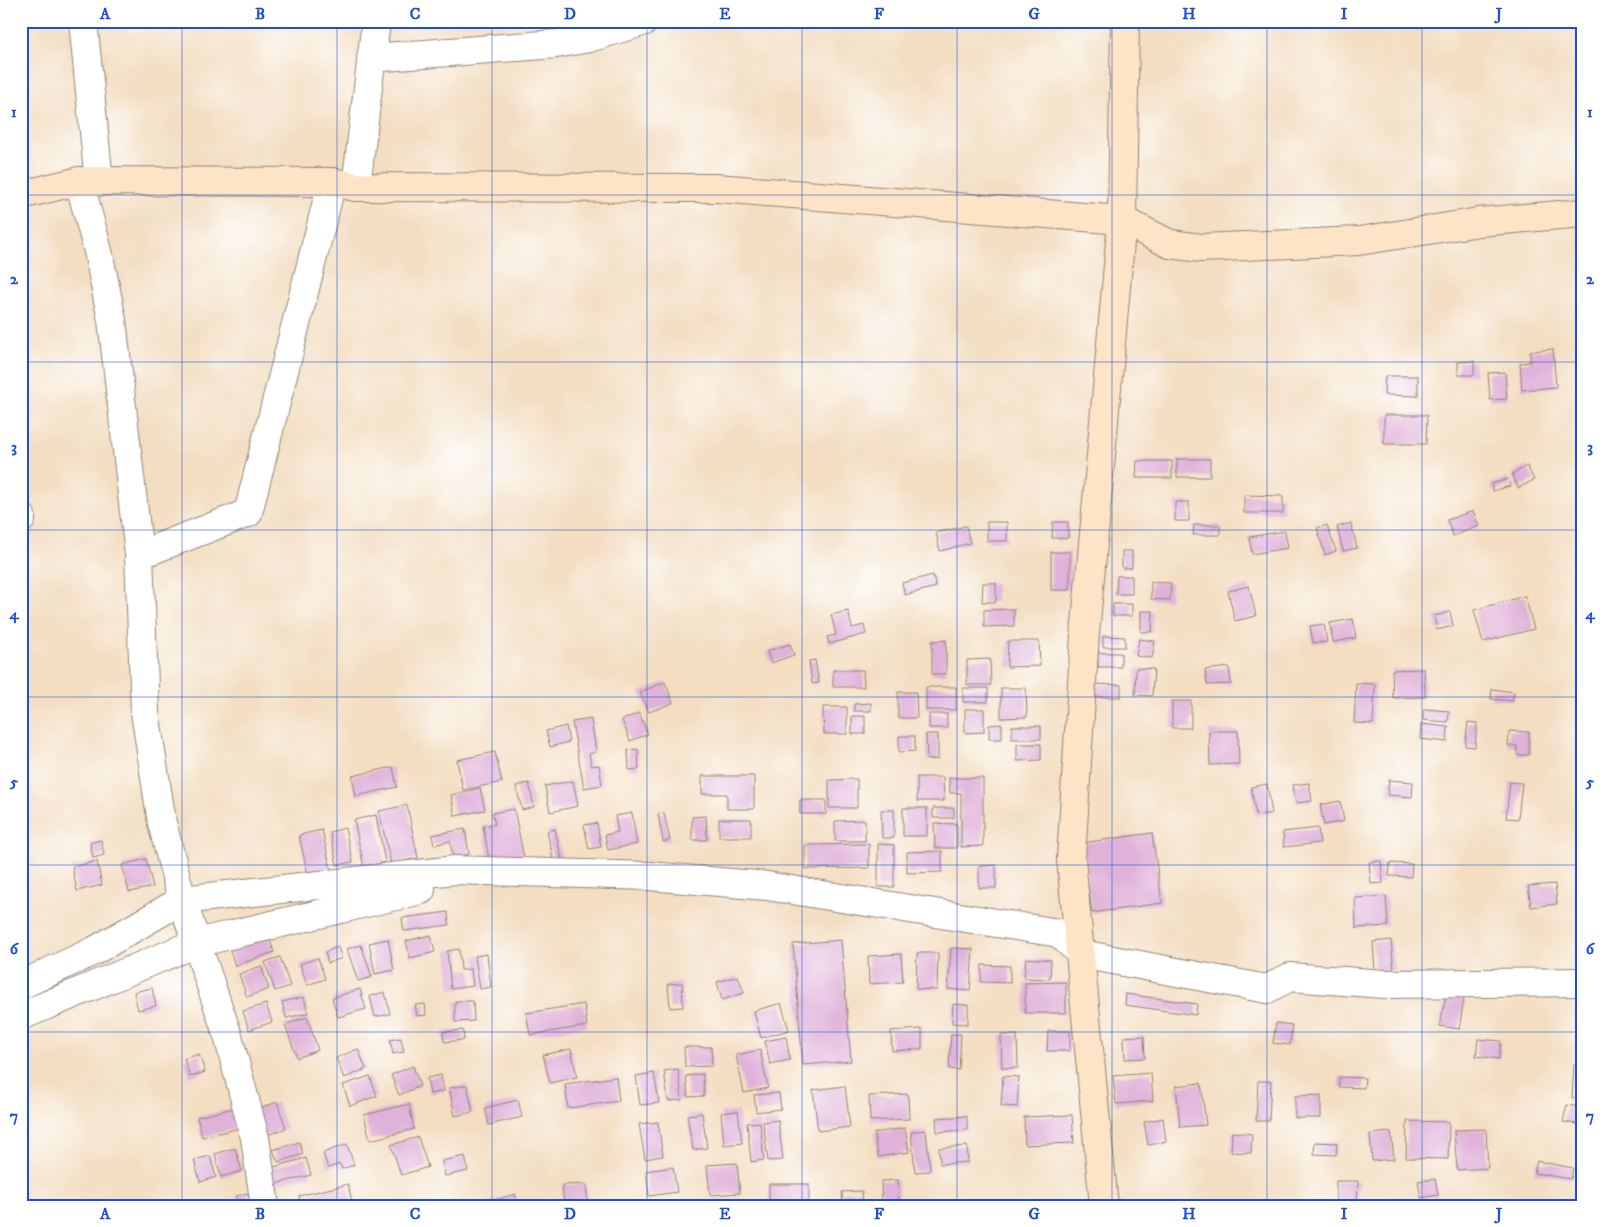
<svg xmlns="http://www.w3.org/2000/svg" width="1604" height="1227" viewBox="0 0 1604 1227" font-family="'IM FELL DW Pica',serif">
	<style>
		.building { fill: #e0b2d9 }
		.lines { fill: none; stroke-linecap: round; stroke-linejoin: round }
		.street-casing { stroke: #8f8476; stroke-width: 30 }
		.secondary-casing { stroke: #8f8476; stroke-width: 30 }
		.street { stroke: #fff; stroke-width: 28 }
		.secondary { stroke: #fee4c6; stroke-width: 28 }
		.grid { fill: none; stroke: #1d4ed8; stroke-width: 1; stroke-opacity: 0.55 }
		.neatline { fill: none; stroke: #1d4ed8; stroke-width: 2 }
		.grid-label { font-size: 16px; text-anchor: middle; font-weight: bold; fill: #1d4ed8 }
	</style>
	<rect width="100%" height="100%" fill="#fff"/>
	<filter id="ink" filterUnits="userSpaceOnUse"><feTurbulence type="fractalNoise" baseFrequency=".02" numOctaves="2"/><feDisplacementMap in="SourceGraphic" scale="10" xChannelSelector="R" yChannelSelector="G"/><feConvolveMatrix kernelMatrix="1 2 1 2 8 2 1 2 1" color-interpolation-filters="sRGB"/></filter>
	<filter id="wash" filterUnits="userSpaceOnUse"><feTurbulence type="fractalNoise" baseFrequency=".0096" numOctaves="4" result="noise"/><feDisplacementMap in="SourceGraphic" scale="20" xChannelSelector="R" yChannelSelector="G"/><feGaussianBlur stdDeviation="1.12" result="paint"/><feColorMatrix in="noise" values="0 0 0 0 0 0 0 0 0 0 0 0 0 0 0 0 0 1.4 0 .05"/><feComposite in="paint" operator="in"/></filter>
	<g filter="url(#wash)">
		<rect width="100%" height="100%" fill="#f3dec2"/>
		<g id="blocks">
			<path class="building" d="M1553,349L1556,387L1522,390L1520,363L1530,362V351Z
				M1474,361V375H1458V362Z
				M1505,372L1507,399L1490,400L1488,373Z
				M1385,376H1418V396L1384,395Z
				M1384,415H1427L1426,444H1384Z
				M1177,459H1210V477H1177Z
				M1137,461H1172V478H1136Z
				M1527,466L1534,480L1518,488L1512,474Z
				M1508,479L1510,486L1493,491L1491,484Z
				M1244,495L1283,496V513H1244Z
				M1175,502H1189V521H1175Z
				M1473,511L1479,526L1453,536L1447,520Z
				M987,522H1007V541H987Z
				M1053,522H1068V538H1052Z
				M1351,523L1357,548L1343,551L1337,527Z
				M1194,525H1220V535H1193Z
				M1327,525L1336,551L1325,555L1317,528Z
				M966,526L970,543L940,551L936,533Z
				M1285,531L1288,548L1252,554L1249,537Z
				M1122,551H1132V568H1122Z
				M1051,552H1070V590H1051Z
				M933,575L936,587L905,595L902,583Z
				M1117,576H1132V594H1116Z
				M1151,582L1171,583L1170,600L1151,599Z
				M983,583H996V602H982Z
				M1249,586L1256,616L1235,621L1228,591Z
				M1525,596L1534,629L1483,642L1474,610Z
				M1113,604H1132V616H1113Z
				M1014,609V626L984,627V610Z
				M848,611L852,628L864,625L866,634L829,644L827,637L836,635L831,615Z
				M1141,611H1153L1152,632H1141Z
				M1450,612L1453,626L1437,630L1434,616Z
				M1353,619L1356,638L1333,642L1330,623Z
				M1324,624L1327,642L1313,643L1310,626Z
				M1103,636L1125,637V647H1103Z
				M1139,639L1155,641L1152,658L1136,656Z
				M946,640V674H932V641Z
				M1008,641H1039L1040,666L1007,667Z
				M790,644L794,655L771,663L767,651Z
				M1098,653H1121V667H1098Z
				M990,659L991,685H967V660Z
				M815,660L819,683L812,684L809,661Z
				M1229,667L1231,684L1207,685L1205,670Z
				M1136,668L1154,669L1152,696L1135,695Z
				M1424,669L1425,697L1393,698L1392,670Z
				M833,670H863L864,687H833Z
				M665,682L673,703L649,712L640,692Z
				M1356,683L1375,684L1373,724L1354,723Z
				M1093,684L1121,685V697H1093Z
				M926,687H956V710H926Z
				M963,688H988V702H963Z
				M1001,688H1026L1027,717L1001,718Z
				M1492,689L1514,692L1513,701L1491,699Z
				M898,692H916L917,718H898Z
				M1172,701H1191V728H1172Z
				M871,703V711H854V704Z
				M823,707H847V734H824Z
				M965,709H984V732L965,733Z
				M1424,709L1449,711L1448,722L1423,720Z
				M639,713L648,734L630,741L622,720Z
				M929,714H947V728H929Z
				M852,716H865V734H852Z
				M591,719L596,752L589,754L591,766L599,765L602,785L584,788L572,722Z
				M1468,722L1477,723L1475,747L1465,746Z
				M1002,724V739H989V725Z
				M1421,724L1448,727L1447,742L1420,739Z
				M566,726L569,742L550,747L546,731Z
				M1012,726H1041V739H1012Z
				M1209,731H1238L1239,764L1210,765Z
				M1509,731L1529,732V755H1517V746H1508Z
				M926,734H938V759L927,760Z
				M899,736H915V751L899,752Z
				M1017,744H1041V760L1017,761Z
				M638,749L639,769L629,770L628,750Z
				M495,752L502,782L463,790L457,760Z
				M393,767L397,787L356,796L352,776Z
				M702,776H754V809H727V794H702Z
				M917,777H943L944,801H917Z
				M949,778H983V846L961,847V793H950Z
				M857,779V808H829V780Z
				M1389,780L1413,782L1412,797L1387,795Z
				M573,781L578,806L550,812L545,786Z
				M1510,782L1522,783L1518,819L1506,818Z
				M529,783L534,807L522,810L516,786Z
				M1309,783L1312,801L1296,803L1293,785Z
				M1267,784L1272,813L1256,816L1251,787Z
				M480,788L485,810L455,816L451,795Z
				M800,800H826V814H800Z
				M1340,801L1344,821L1324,825L1320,805Z
				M407,805L418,858L391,864L379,811Z
				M903,808H927V836H903Z
				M933,808H954V818H933Z
				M514,809L524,858L490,864L483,826L495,824L492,813Z
				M881,810H894V838H882Z
				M632,813L637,844L608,850L605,835L618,832L615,816Z
				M664,813L670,840L663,842L658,814Z
				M376,815L385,862L364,867L354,820Z
				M706,816L707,840H692V817Z
				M719,819H751V837H719Z
				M865,820V841H835V821Z
				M597,823L601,847L589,849L584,825Z
				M934,823L957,824V848H935Z
				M345,828L353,862L337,865L330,832Z
				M1318,828L1320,843L1284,847L1283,832Z
				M465,829L469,854L453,857L450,841L434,845L432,835Z
				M555,829L562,860L554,863L547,831Z
				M322,830L331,870L308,875L299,835Z
				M1152,833L1162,903L1092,913L1082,843Z
				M101,840L104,855L93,858L90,843Z
				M869,844V868L805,869V845Z
				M878,844L894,845V887H878Z
				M942,851V872L907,873V852Z
				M146,859L153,887L129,892L122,865Z
				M97,861L102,885L77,891L72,867Z
				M1381,861L1383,883L1371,884L1369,862Z
				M1390,863L1412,864L1411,877L1389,876Z
				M996,865V888H979V866Z
				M1555,884L1557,904L1531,907L1528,886Z
				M1386,896L1388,926L1356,928L1355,898Z
				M448,912L449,925L404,931L402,918Z
				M267,931L274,952L235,966L228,943Z
				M431,935L435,952L410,958L406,941Z
				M388,939L394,970L375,974L369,943Z
				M841,940L851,1061L803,1065L793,944Z
				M1391,940L1394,970L1375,972L1373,942Z
				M361,945L372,977L358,981L347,949Z
				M338,947L342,958L328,963L325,952Z
				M951,948L973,949L970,991L948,989Z
				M459,949L461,970L471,969L473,986L451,989L447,951Z
				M917,953H938L937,990L916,989Z
				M487,954L491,987L480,989L475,956Z
				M901,954L903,982L869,984L868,956Z
				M280,957L290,986L275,991L265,962Z
				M318,958L325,979L307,985L300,964Z
				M1026,958L1051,960L1050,979L1024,978Z
				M982,965L1010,966V983L981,982Z
				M261,966L269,989L247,997L239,974Z
				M738,976L744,993L722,1000L717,982Z
				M1066,982V1013H1025V983Z
				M682,983L683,1007L670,1008L668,984Z
				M152,988L156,1006L138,1010L134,992Z
				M360,989L366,1009L338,1017L332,998Z
				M1447,990L1465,993L1459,1029L1440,1026Z
				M385,992L390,1014L375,1017L370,996Z
				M1126,994L1197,1004L1196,1015L1125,1005Z
				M304,997L308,1013L286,1018L282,1002Z
				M455,1001H473L474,1021L455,1022Z
				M781,1003L789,1030L761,1038L754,1011Z
				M266,1004L272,1022L249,1030L243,1011Z
				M425,1004L426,1015L417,1016L415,1005Z
				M584,1004L587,1026L530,1035L526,1013Z
				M953,1004L968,1005V1024L952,1023Z
				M307,1017L318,1050L297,1058L285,1025Z
				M1276,1023L1292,1025L1290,1045L1273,1043Z
				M922,1029V1049L892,1051L891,1031Z
				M463,1030L464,1040L444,1042L443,1032Z
				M1048,1031H1070V1051H1047Z
				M951,1034H961L959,1070L949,1069Z
				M1001,1035H1017L1018,1068H1002Z
				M1144,1036L1145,1058L1125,1059L1124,1037Z
				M786,1037L790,1060L770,1064L765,1041Z
				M401,1038L404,1052L393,1054L390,1040Z
				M1478,1039L1501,1041L1499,1059L1476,1056Z
				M684,1047H711L712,1066L685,1067Z
				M358,1049L366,1069L344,1078L336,1058Z
				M571,1049L577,1077L550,1083L543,1055Z
				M760,1050L768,1088L744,1093L736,1055Z
				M199,1054L205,1072L190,1077L184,1059Z
				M1574,1064L1583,1065V1098H1572Z
				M413,1066L420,1086L399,1095L391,1075Z
				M678,1069L682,1100L668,1101L664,1071Z
				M654,1073L659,1103L640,1105L636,1076Z
				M1151,1073L1153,1101L1116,1104L1113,1076Z
				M703,1074L704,1096L688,1097L686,1076Z
				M441,1075L444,1091L430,1094L427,1078Z
				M370,1076L377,1096L350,1106L343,1085Z
				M1003,1076L1019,1077L1017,1107L1001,1106Z
				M616,1077L619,1101L568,1108L565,1084Z
				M1339,1077L1365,1078L1364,1088L1339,1087Z
				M1258,1081H1271L1269,1121H1256Z
				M1201,1083L1206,1125L1180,1127L1176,1086Z
				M467,1085L473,1112L455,1116L449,1088Z
				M845,1086L850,1127L818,1131L813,1090Z
				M779,1093L781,1109L756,1112L754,1095Z
				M908,1094L909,1119L870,1121L869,1096Z
				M1321,1095V1118H1295V1096Z
				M518,1100L522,1117L489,1125L485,1108Z
				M277,1102L286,1128L262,1137L253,1111Z
				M409,1104L414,1129L370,1140L364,1115Z
				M1567,1105L1580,1107L1577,1124L1563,1122Z
				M234,1108L240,1128L202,1137L197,1117Z
				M738,1111L742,1143L724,1145L721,1113Z
				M702,1113L707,1148L693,1150L687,1115Z
				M1072,1115L1074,1143L1025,1145L1024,1117Z
				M967,1116V1130L937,1132L936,1118Z
				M1163,1118L1166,1142L1148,1145L1144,1122Z
				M778,1120L783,1160L768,1161L763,1122Z
				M1407,1121L1449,1122L1448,1159L1406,1158Z
				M658,1122L663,1156L645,1159L639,1124Z
				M760,1122L764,1160L751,1162L747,1123Z
				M905,1128L909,1152L878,1157L874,1133Z
				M1486,1129L1488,1168L1457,1170L1454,1130Z
				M926,1130L930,1171L915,1172L911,1132Z
				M1232,1132L1252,1134L1251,1153L1231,1152Z
				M1391,1132L1394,1159L1372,1161L1370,1134Z
				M418,1137L428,1167L401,1175L391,1145Z
				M299,1142L303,1154L278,1162L273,1150Z
				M1315,1142L1337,1143L1336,1155L1314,1154Z
				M347,1144L354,1165L342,1169L340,1164L328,1168L323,1153Z
				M967,1146L968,1162L940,1164L939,1148Z
				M235,1148L242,1171L221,1177L215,1154Z
				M210,1156L216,1177L200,1182L194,1160Z
				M465,1156L468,1171L445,1176L442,1161Z
				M306,1158L311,1175L275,1184L270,1168Z
				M1537,1161L1573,1168L1571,1179L1534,1173Z
				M737,1163L740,1193L710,1195L707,1165Z
				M673,1167L677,1192L649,1196L646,1171Z
				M1435,1179L1438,1195L1421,1198L1418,1181Z
				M898,1180L899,1206H882L881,1181Z
				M1336,1181H1358L1357,1204H1336Z
				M348,1184L352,1202L336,1206H301L299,1196Z
				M586,1184L588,1206H564L562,1185Z
				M769,1184H809V1206H769Z
				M862,1191L863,1206H843L842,1192Z
				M248,1193L251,1206H238L236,1196Z
				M515,1194L518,1203L508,1206H490L489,1202Z
				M740,1199V1206H709L708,1201Z
				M675,1203L676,1206H664V1205Z"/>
		</g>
	</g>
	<g filter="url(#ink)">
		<use href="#blocks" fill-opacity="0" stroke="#8f8476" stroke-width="1"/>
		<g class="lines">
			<defs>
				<path id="street" d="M83,21L99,182
					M371,58L556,44L589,38L645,21
					M79,181L98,251L112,320L139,555L145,712L162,823L182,900L228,1036L255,1138L265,1206
					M356,187L376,21
					M21,516V519
					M139,555L248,513L332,182
					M21,985L94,951L182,900L455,870L649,876L767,886L1059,933L1081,954L1267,989L1290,977L1384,984L1583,982
					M21,1016L196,943L421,890"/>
				<path id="secondary" d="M21,195L79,181L332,182L356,187L717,188L1122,220L1170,244L1201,248L1359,241L1479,222L1583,213
					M1104,1206L1071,859L1085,634L1122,220L1125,21"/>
			</defs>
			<use href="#street" class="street-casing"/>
			<use href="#secondary" class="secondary-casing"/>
			<use href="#street" class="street"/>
			<use href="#secondary" class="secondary"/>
		</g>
	</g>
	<path class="grid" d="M182,21V1206M337,21V1206M492,21V1206M647,21V1206M802,21V1206M957,21V1206M1112,21V1206M1267,21V1206M1422,21V1206M21,195H1583M21,362H1583M21,530H1583M21,697H1583M21,865H1583M21,1032H1583"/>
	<rect width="1604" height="1227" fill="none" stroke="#fff" stroke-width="55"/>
	<rect x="28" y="28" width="1548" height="1172" class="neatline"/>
	<g class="grid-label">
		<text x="105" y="19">A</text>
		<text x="260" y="19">B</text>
		<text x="415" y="19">C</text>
		<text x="570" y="19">D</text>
		<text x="725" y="19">E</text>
		<text x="879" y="19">F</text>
		<text x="1034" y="19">G</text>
		<text x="1189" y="19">H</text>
		<text x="1344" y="19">I</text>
		<text x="1499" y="19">J</text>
		<text x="14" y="117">1</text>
		<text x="1590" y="117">1</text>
		<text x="14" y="284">2</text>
		<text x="1590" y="284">2</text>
		<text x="14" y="452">3</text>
		<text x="1590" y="452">3</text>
		<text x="14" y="619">4</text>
		<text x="1590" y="619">4</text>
		<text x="14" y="787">5</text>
		<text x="1590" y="787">5</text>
		<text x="14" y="954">6</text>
		<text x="1590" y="954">6</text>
		<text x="14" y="1121">7</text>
		<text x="1590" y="1121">7</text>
		<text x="105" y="1219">A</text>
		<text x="260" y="1219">B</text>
		<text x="415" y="1219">C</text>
		<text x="570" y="1219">D</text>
		<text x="725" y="1219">E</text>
		<text x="879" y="1219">F</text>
		<text x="1034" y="1219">G</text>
		<text x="1189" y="1219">H</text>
		<text x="1344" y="1219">I</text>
		<text x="1499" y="1219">J</text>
	</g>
</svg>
